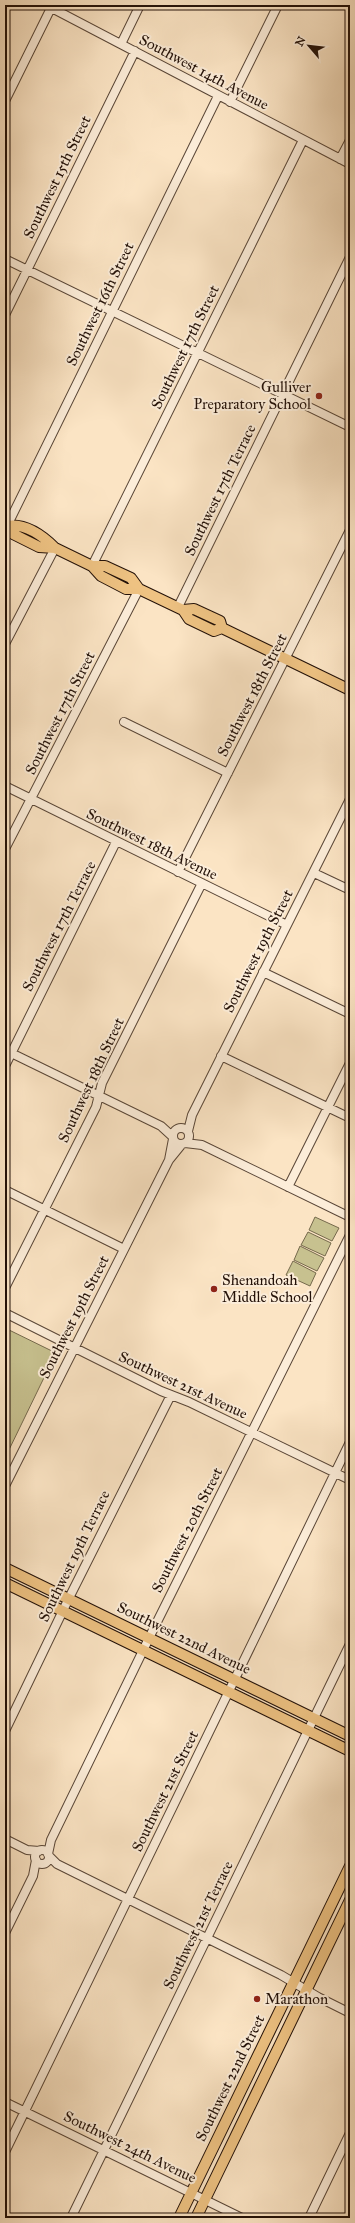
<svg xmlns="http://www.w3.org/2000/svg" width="355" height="2223" viewBox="0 0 355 2223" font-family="'IM FELL Great Primer',serif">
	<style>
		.green { fill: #c7c18f; stroke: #75694c }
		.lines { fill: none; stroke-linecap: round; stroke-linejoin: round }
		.minor-casing { stroke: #594637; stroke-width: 10 }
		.major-casing { stroke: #231108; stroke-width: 12 }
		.minor { stroke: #fcedd9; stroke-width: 8 }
		.major { stroke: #eec282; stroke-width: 10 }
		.poi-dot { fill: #8f2418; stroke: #fcedd9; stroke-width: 1.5 }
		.labels { text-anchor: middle; stroke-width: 4; stroke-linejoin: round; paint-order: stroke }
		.street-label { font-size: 15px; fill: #231108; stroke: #fcedd9 }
		.poi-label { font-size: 15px; fill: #231108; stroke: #fcedd9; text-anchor: start }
	</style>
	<rect width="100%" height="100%" fill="#fbe4c4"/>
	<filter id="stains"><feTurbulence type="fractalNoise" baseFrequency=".005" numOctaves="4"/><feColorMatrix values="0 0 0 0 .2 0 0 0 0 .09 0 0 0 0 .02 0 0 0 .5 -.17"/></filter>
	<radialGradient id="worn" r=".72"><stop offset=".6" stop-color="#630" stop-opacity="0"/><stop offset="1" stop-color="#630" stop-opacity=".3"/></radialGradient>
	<path class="green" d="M315,1217L339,1228L332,1241L309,1230Z
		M308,1232L331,1243L325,1256L301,1245Z
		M300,1246L324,1258L317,1271L294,1260Z
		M293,1261L316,1273L310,1286L286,1275Z
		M5,1328L56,1353L5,1458Z"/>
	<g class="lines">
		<defs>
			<path id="minor" d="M46,5L350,164
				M121,44L140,5
				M5,101L51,8
				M230,102L278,5
				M340,159L350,140
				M5,259L350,427
				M5,315L135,51
				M7,526L218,96
				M92,566L303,140
				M178,607L350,257
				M5,644L55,548
				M124,722L228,773
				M5,786L287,925
				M5,849L139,589
				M178,872L350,530
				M314,873L350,890
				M263,972L350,1014
				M5,1050L161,1126L173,1137
				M221,1056L350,1118
				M5,1066L116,842
				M173 1136a8 8 0 1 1 16 0a8 8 0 1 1-16 0Z
				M188,1131L192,1115L350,799
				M185,1143L202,1145L350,1217
				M169,1160L173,1139
				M288,1187L350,1063
				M5,1190L124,1249
				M5,1288L96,1107L102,1083L202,883
				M5,1313L161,1391L189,1402L350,1480
				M5,1486L169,1160L182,1144
				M5,1731L69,1598L171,1395
				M5,1839L27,1850L39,1851
				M35 1857a7 7 0 1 1 14 0a7 7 0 1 1-14 0Z
				M48,1854L51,1840L152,1632L350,1235
				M49,1856L57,1864L281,1975L318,1997L350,2013
				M5,1933L33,1876L36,1860
				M5,2102L242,2218
				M5,2152L350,1442
				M71,2218L350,1644
				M309,2218L350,2133"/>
			<path id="major" d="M5,525L13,534L39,547L55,548L92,566L101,576L126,589H139
				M7,526C26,523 42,535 55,548
				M92,566H105L131,578L139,589L183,610L194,609L220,621L222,628
				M183,610L189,619L214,631L222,628L350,690
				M5,1568L350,1736
				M5,1583L350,1751
				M179,2218L350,1866
				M196,2218L350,1900"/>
		</defs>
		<use href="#minor" class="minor-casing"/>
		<use href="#major" class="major-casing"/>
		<use href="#minor" class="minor"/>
		<use href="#major" class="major"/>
	</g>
	<g class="poi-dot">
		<circle cx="319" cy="396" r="4"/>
		<circle cx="214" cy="1289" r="4"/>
		<circle cx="257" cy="1999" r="4"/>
	</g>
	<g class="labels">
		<g class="street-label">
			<text transform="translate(204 72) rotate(28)" y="5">Southwest 14th Avenue</text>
			<text transform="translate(57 177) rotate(-64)" y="5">Southwest 15th Street</text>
			<text transform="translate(100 304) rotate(-64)" y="5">Southwest 16th Street</text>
			<text transform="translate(185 347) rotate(-64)" y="5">Southwest 17th Street</text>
			<text transform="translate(220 490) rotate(-64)" y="5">Southwest 17th Terrace</text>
			<text transform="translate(252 695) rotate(-63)" y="5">Southwest 18th Street</text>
			<text transform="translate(60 713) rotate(-63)" y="5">Southwest 17th Street</text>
			<text transform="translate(152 844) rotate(26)" y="5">Southwest 18th Avenue</text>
			<text transform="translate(59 926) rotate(-63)" y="5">Southwest 17th Terrace</text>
			<text transform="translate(258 951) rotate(-63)" y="5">Southwest 19th Street</text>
			<text transform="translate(91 1080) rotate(-65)" y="5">Southwest 18th Street</text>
			<text transform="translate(74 1317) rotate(-63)" y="5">Southwest 19th Street</text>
			<text transform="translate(183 1385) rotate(25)" y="5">Southwest 21st Avenue</text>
			<text transform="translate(187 1530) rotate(-63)" y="5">Southwest 20th Street</text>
			<text transform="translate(74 1556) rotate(-64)" y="5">Southwest 19th Terrace</text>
			<text transform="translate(184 1638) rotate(26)" y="5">Southwest 22nd Avenue</text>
			<text transform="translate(165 1791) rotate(-64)" y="5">Southwest 21st Street</text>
			<text transform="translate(198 1925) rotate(-64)" y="5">Southwest 21st Terrace</text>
			<text transform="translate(230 2078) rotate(-64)" y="5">Southwest 22nd Street</text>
			<text transform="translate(130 2147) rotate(26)" y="5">Southwest 24th Avenue</text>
		</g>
		<g class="poi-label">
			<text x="311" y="392" text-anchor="end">Gulliver<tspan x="311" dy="17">Preparatory School</tspan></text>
			<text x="222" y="1285">Shenandoah<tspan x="222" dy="17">Middle School</tspan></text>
			<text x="265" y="2004">Marathon</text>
		</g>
	</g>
	<rect width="355" height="2223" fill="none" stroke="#fbe4c4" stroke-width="20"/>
	<rect x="6" y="6" width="343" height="2211" fill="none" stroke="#231108" stroke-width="2"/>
	<rect x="10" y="10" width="335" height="2203" fill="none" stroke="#231108"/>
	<g transform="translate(309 46) rotate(298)" stroke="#fcedd9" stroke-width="3" paint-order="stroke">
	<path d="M0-3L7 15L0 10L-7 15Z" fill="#231108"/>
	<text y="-6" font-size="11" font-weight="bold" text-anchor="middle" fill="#231108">N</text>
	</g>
	<rect width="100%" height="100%" filter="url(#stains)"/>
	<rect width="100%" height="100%" fill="url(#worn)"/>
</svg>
